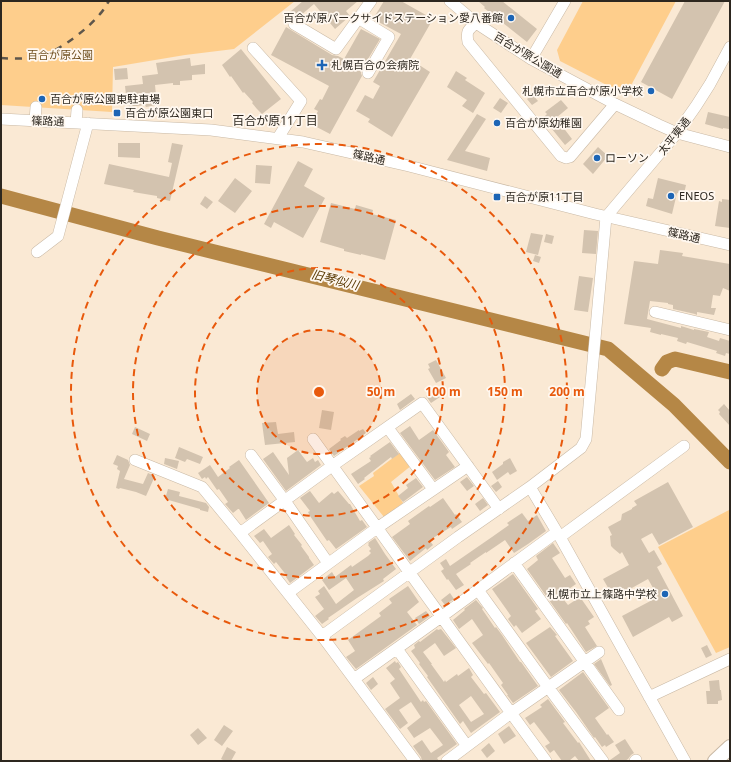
<svg xmlns="http://www.w3.org/2000/svg" width="731" height="762" viewBox="0 0 731 762" font-family="'Noto Sans','Noto Sans JP',sans-serif">
	<style>
		.green { fill: #fece8c }
		.lines { fill: none; stroke-linecap: round; stroke-linejoin: round }
		.river { stroke: #b58746; stroke-width: 15 }
		.building { fill: #d3c3af; fill-rule: evenodd }
		.minor-casing { stroke: #c9b9a5; stroke-width: 12 }
		.major-casing { stroke: #c9b9a5; stroke-width: 16 }
		.minor { stroke: #fff; stroke-width: 11 }
		.major { stroke: #fff; stroke-width: 14 }
		.rail { stroke: #5e564b; stroke-width: 2.5; stroke-dasharray: 7 7; stroke-linecap: butt }
		.ring { fill: none; stroke: #e8590c; stroke-width: 2; stroke-dasharray: 7 5 }
		.poi-dot { fill: #1d65b5; stroke: #fff8f0; stroke-width: 1.5 }
		.labels { text-anchor: middle; stroke-width: 3.5; stroke-linejoin: round; paint-order: stroke }
		.poi-label { font-size: 11px; fill: #2d271f; stroke: #fff8f0; text-anchor: start }
		.park-label { font-size: 11px; fill: #704f1f; stroke: #fff8f0 }
		.street-label { font-size: 11px; fill: #2d271f; stroke: #fff8f0 }
		.neighbourhood-label { font-size: 12px; fill: #2d271f; stroke: #fff8f0 }
		.water-label { font-size: 12px; font-style: italic; fill: #583801; stroke: #fff8f0 }
		.centre { fill: #e8590c; stroke: #fff8f0; stroke-width: 2 }
		.ring-label { font-size: 12px; text-anchor: middle; font-weight: bold; fill: #e8590c; stroke: #fff8f0; stroke-width: 3.5; stroke-linejoin: round; paint-order: stroke }
	</style>
	<rect width="100%" height="100%" fill="#fae9d4"/>
	<path class="green" d="M1,1H295L234,49L185,55L113,67L112,112L1,105Z
		M583,1H676L626,95L560,61L557,50Z
		M402,451L412,465L391,482L403,503L384,517L359,486L374,476L373,473Z
		M729,510L730,511V647L716,653L658,547Z"/>
	<g class="lines">
		<path class="river" d="M1,196L158,238L608,349L674,405L730,462
			M662,369L667,362L675,359L730,372"/>
	</g>
	<path class="building" d="M303,1H358L346,11L350,16L335,29L314,4L300,16L298,14L295,17L291,18L288,20L285,16Z
		M384,1H401L433,19L410,59L430,72L392,137L368,122L370,119L356,111L365,95L373,99L380,86L373,82L401,34L373,19Z
		M478,1H502L537,29L527,42L484,8L485,7Z
		M685,1H725L672,99L641,82Z
		M286,27L332,55L338,56L344,59L361,29L380,39L362,69L361,73L362,76L330,134L311,124L318,111L314,109L320,99L322,100L329,86L271,55Z
		M241,49L281,99L262,114L257,109L252,103L253,102L244,92L243,93L231,76L230,77L222,65Z
		M190,58L191,66L205,64V74L192,75V80L180,81V85H173V83L155,85L157,105L146,107L145,105L129,107V104H127L125,86L143,84L142,76L158,74L156,63Z
		M127,68L128,79L115,80L114,69Z
		M456,71L467,78L465,80L485,93L473,113L462,106L467,100L447,87Z
		M533,95L538,101L532,105L527,99Z
		M500,98L508,103L501,113L493,108Z
		M561,100L568,108L556,118L572,139L565,145L543,118L547,114L545,112Z
		M708,112L730,117L729,129L723,128V129L705,124Z
		M477,114L486,119L465,151L490,158L487,171L447,160Z
		M118,143H140V158L118,157Z
		M172,143L183,145L170,201L157,198V196L133,192L134,190L104,184L109,164L169,177L172,163L168,162Z
		M598,147L608,156L593,174L583,164Z
		M298,161L313,169L304,186L325,198L303,238L274,222L271,228L264,224Z
		M256,165L272,166L270,184L255,183Z
		M235,178L252,191L235,213L218,201Z
		M658,178L686,185L684,194L677,193L672,214L646,206L648,198L653,199Z
		M205,196L213,202L207,209L200,204Z
		M722,199L730,200V228L715,226L719,201L722,202Z
		M331,203L355,209L356,205L373,210L372,214L396,220L385,260L361,254V255L344,251V249L320,242Z
		M584,230L598,231L596,254L582,253Z
		M531,233L543,235L538,255L526,252Z
		M546,234L554,236L552,244L544,242Z
		M660,250L683,253L682,256L730,264V291L723,288L720,296L713,295L711,308H716L714,315L697,312V315L695,314L673,309V305L668,304V303L650,301L647,319L681,328V326L694,330V329L709,332L707,337L719,341L720,338L730,341V354L726,353L725,356L716,353L717,351L687,342L686,344L677,341L678,338L661,334V335L650,332L651,328L624,324L634,261L658,264Z
		M535,255L541,257L539,263L533,261Z
		M579,276L593,278L588,312L574,310Z
		M436,360L446,378L436,383L428,369L430,368L428,364Z
		M438,388L443,395L431,403L426,396Z
		M411,394L415,399L400,410L397,404Z
		M724,404L730,411V426L719,414L720,412L718,410Z
		M322,410L334,412L331,430L319,428Z
		M276,422L278,434L294,432L295,442L265,445L262,423Z
		M410,426L419,440L433,430L449,452L446,455L455,467L435,480L400,433Z
		M135,427L150,434L147,441L132,434Z
		M363,429L366,433L334,456L329,449L341,440L340,439L345,436L347,438L359,430V431Z
		M390,442L399,454L392,459L391,457L364,478L365,479L358,484L351,474L371,461L369,458L371,457L370,456Z
		M179,447L203,457L200,464L187,459L185,462L175,458Z
		M298,450L307,462L313,458L315,462L318,460L321,465L286,491L263,459L273,452L289,475L287,458Z
		M117,455L128,460L130,465L124,479L143,484L148,473L155,476L146,496L136,492L120,488L119,489L116,488L120,471L117,469L118,466L113,464Z
		M165,458L179,461L177,469L164,464Z
		M510,458L517,471L510,475L508,472L497,480L492,472L503,464V462Z
		M239,460L269,503L246,520L239,509H238L233,513L225,504L228,502L219,489L217,490L208,477L206,479L205,477L202,479L198,473L210,465L218,477L230,468L229,467Z
		M467,477L474,486L467,491L460,482Z
		M416,478L423,487L403,502L398,496L408,488L406,485Z
		M498,481L502,487L496,492L491,486Z
		M668,482L693,527L659,545L652,533L641,539L649,553L654,550L662,564L657,567L683,616L672,622L669,617L633,637L622,616L658,597L648,579L614,598L603,579L629,565L622,552L620,554L614,549L611,546L610,536L612,535L608,527L621,520L622,514L632,509V508L637,505L634,501Z
		M168,489L180,492L179,496L206,503L209,507L208,512L200,510V509L165,499Z
		M310,491L319,503L332,492L334,494L338,491L349,504H350L360,521L362,520L367,527L336,549L329,540L327,541L310,516L308,512L310,511L300,498Z
		M443,498L455,515L456,514L462,522L452,529L451,527L433,538L430,541L433,545L427,550L426,548L410,561L392,537L410,524L408,521L429,506L430,507Z
		M483,498L488,505L480,511L475,504Z
		M522,513L528,521L537,515L546,531L528,544L514,553L505,540L486,553V552L470,563L471,564L456,574L464,585L456,590L448,579L447,580L441,571L444,569L440,563L446,559L450,566L492,537L509,525L507,523Z
		M289,525L295,534L294,535L302,545L301,546L309,557V558L314,565L290,583L286,577L287,576L276,562L274,564L268,557L272,554L263,541L260,543L254,536L264,529L271,538Z
		M375,538L385,554L396,569L383,579L384,581L357,598L328,618L329,619L322,624L315,616L324,609L315,597L320,594L318,591L324,586L336,604L354,590L346,578L329,590L322,580L332,572L335,577L351,565L352,567L368,556L371,553L369,551L371,549L368,545L369,544L368,543Z
		M553,543L560,553L552,558L565,578L570,575L576,584L560,595L568,605L580,597L594,617L588,621L590,624L585,627L597,646L586,652L567,623L566,624L527,569L538,560L536,556Z
		M513,574L538,609L535,611L541,619L522,633L516,625L514,627L508,619L511,616L492,589Z
		M408,586L419,602L407,612L417,625L356,669L346,657L355,651L348,640L381,616L379,613L392,603L389,599Z
		M450,593L454,599L445,605L441,600Z
		M476,600L483,608L482,609L495,628L496,627L502,635L520,662H521L538,686L513,703L507,695H508L501,685L503,683L489,663L488,664L472,643L483,635L472,619L459,629L453,620L465,610L464,609Z
		M426,611L430,616L419,624L415,618Z
		M550,627L557,635L555,636L573,661L551,677L526,643Z
		M437,629L438,630L441,629L456,648L444,656L435,643L423,652L432,664H431L444,682L445,680L446,682L457,674L458,676L469,668L473,675L471,677L484,694L486,693L500,712L471,733L463,721L460,724L427,677L428,676L419,664L420,663L411,651L415,648L414,645L419,641L420,642ZM471,696L484,714L471,722L459,705Z
		M707,645L712,655L706,658L701,648Z
		M601,659L612,685L610,686L594,664Z
		M395,661L396,663L398,662L401,667L399,669L421,702L423,700L424,702L426,701L457,744L437,758L439,761H422L421,757L413,746L422,740L431,753L443,745L430,728L414,738L407,728L421,717L411,702L399,710L408,723L400,729L385,709L400,698L390,683L395,679L386,668Z
		M583,672L609,708L595,718L607,735L608,734L614,742L606,747L605,745L602,747L595,737L594,738L576,712L559,690Z
		M373,677L378,684L371,690L366,683Z
		M719,680L720,690H721L722,700L718,701V704H707L706,691H710L709,681Z
		M548,699L565,722L563,723L578,743L579,742L591,761H579L575,756L569,761H562L554,750L550,753L545,746L550,743L534,722L530,725L525,718L542,707L540,705Z
		M224,725L233,731L222,746L214,740Z
		M509,726L516,736L504,744L498,734Z
		M198,728L207,738L198,745L190,735Z
		M625,739L634,753L631,755L628,759L625,761H610V760L620,753L615,745Z
		M489,743L495,751L487,758L481,750Z
		M227,747L236,752L231,761H225L221,759Z"/>
	<g class="lines">
		<defs>
			<path id="minor" d="M450,1L476,23L531,59L615,104L659,125L677,133L730,147
				M358,18L389,37L368,73
				M476,23C468,30 466,31 468,42L561,156L566,158L570,157L615,104
				M294,24L336,49L371,1
				M253,48L301,101L278,138
				M531,59L565,1
				M1,119L211,130L303,142L409,166L595,214L730,245
				M35,121L36,107
				M76,123L77,110
				M37,252L58,236L88,123
				M655,312L730,330
				M388,428L433,489
				M313,439L511,713L546,761
				M251,455L285,501L328,563
				M135,460L202,487L240,533L322,636L415,761
				M530,487L560,537L685,761
				M240,533L332,466L422,403L499,509
				M560,537L684,446
				M514,563L619,710
				M478,590L548,687L603,761
				M288,593L377,528L468,466
				M322,636L458,537L530,487L581,448L586,439L606,217L677,133L696,106L710,84L730,47
				M397,649L467,746
				M354,679L441,617L557,532
				M649,697L730,659
				M447,761L511,713L599,652
				M635,761L636,760"/>
			<path id="major" d="M715,761L730,747"/>
		</defs>
		<use href="#minor" class="minor-casing"/>
		<use href="#major" class="major-casing"/>
		<use href="#minor" class="minor"/>
		<use href="#major" class="major"/>
		<path class="rail" d="M1,58C14,59 27,59 41,56C59,51 88,29 100,14C104,10 106,5 109,1"/>
	</g>
	<circle cx="319" cy="392" r="62" fill="#e8590c" fill-opacity=".12"/>
	<g class="ring">
		<circle cx="319" cy="392" r="62"/>
		<circle cx="319" cy="392" r="124"/>
		<circle cx="319" cy="392" r="186"/>
		<circle cx="319" cy="392" r="248"/>
	</g>
	<g class="poi-dot">
		<circle cx="511" cy="18" r="4"/>
		<path d="M320 59h4v4h4v4h-4v4h-4v-4h-4v-4h4z"/>
		<circle cx="651" cy="91" r="4"/>
		<circle cx="42" cy="99" r="4"/>
		<rect x="113" y="109" width="8" height="8" rx="2"/>
		<circle cx="497" cy="123" r="4"/>
		<circle cx="597" cy="158" r="4"/>
		<circle cx="671" cy="196" r="4"/>
		<rect x="493" y="193" width="8" height="8" rx="2"/>
		<circle cx="665" cy="594" r="4"/>
	</g>
	<g class="labels">
		<g class="poi-label">
			<text x="503" y="22" text-anchor="end">百合が原パークサイドステーション愛八番館</text>
			<text x="331" y="69">札幌百合の会病院</text>
			<text x="643" y="95" text-anchor="end">札幌市立百合が原小学校</text>
			<text x="50" y="103">百合が原公園東駐車場</text>
			<text x="125" y="117">百合が原公園東口</text>
			<text x="505" y="127">百合が原幼稚園</text>
			<text x="605" y="162">ローソン</text>
			<text x="679" y="200">ENEOS</text>
			<text x="505" y="201">百合が原11丁目</text>
			<text x="657" y="598" text-anchor="end">札幌市立上篠路中学校</text>
		</g>
		<g class="park-label">
			<text x="60" y="59">百合が原公園</text>
		</g>
		<g class="street-label">
			<text transform="translate(528 55) rotate(31)" y="4">百合が原公園通</text>
			<text transform="translate(48 121) rotate(2)" y="4">篠路通</text>
			<text transform="translate(674 136) rotate(-52)" y="4">太平東通</text>
			<text transform="translate(369 157) rotate(13)" y="4">篠路通</text>
			<text transform="translate(684 235) rotate(13)" y="4">篠路通</text>
		</g>
		<g class="neighbourhood-label">
			<text x="275" y="125">百合が原11丁目</text>
		</g>
		<g class="water-label">
			<text transform="translate(335 280) rotate(14)" y="4">旧琴似川</text>
		</g>
	</g>
	<circle cx="319" cy="392" r="6" class="centre"/>
	<g class="ring-label">
		<text x="381" y="396">50 m</text>
		<text x="443" y="396">100 m</text>
		<text x="505" y="396">150 m</text>
		<text x="567" y="396">200 m</text>
	</g>
	<rect width="731" height="762" fill="none" stroke="#2d271f" stroke-width="4"/>
</svg>
